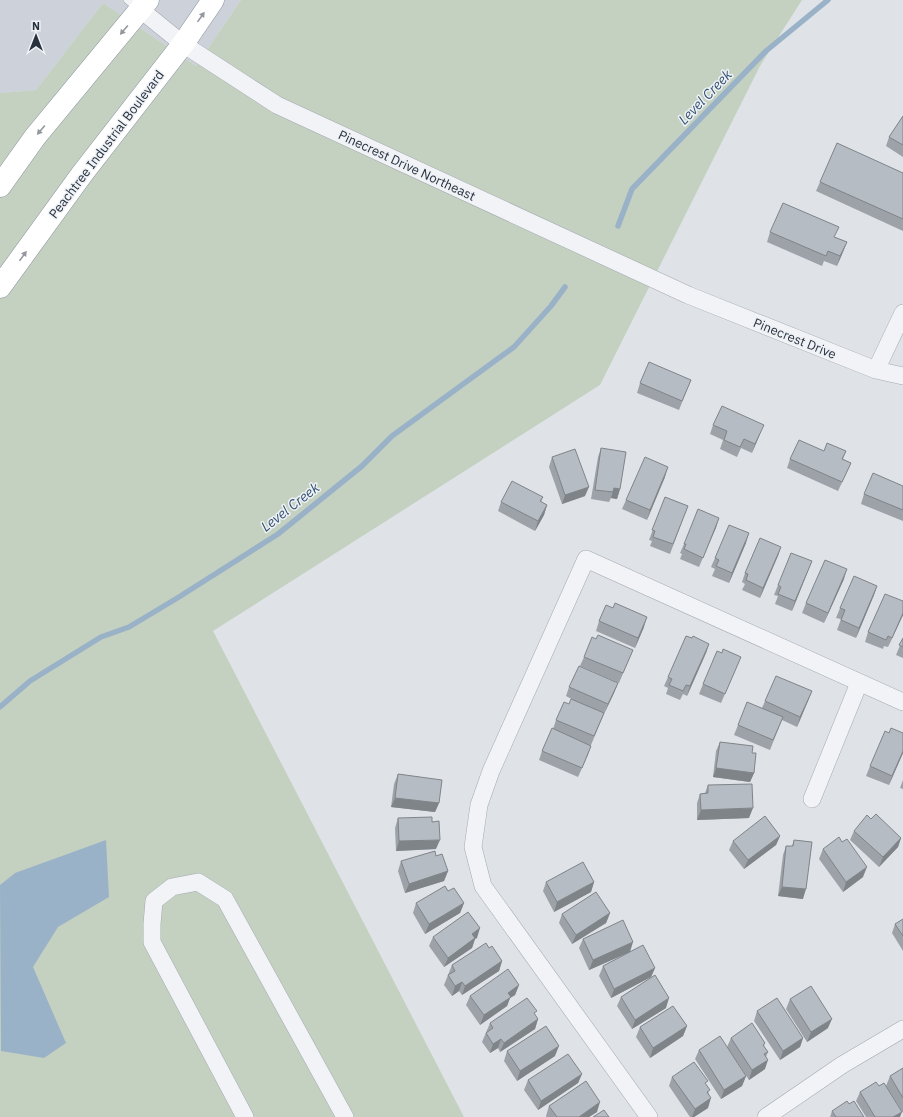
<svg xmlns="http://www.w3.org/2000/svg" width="903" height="1117" viewBox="0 0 903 1117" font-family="'IBM Plex Sans',sans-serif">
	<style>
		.built { fill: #cdd2da }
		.green { fill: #c5d1c0 }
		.water { fill: #9ab2c7 }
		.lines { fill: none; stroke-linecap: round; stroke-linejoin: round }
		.stream { stroke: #9ab2c7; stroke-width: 5.5 }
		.lane-casing { stroke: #a4aab2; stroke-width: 9 }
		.street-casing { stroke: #a4aab2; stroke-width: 18 }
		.highway-casing { stroke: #87919e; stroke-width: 23 }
		.lane { stroke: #f1f3f6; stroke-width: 8 }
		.street { stroke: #f1f3f6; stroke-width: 17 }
		.highway { stroke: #fff; stroke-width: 22 }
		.wall { fill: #9da2a9 }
		.shaded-wall { fill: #7f8489 }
		.building { fill: #b6bcc4; stroke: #7f8489 }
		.oneway { fill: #94989e }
		.labels { text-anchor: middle; stroke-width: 3; stroke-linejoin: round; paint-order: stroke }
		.street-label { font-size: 13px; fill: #28313e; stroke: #eef1f5 }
		.water-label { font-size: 14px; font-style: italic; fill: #335271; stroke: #eef1f5 }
	</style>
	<rect width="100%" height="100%" fill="#dfe3e8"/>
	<path class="built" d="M0,0H241L196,66L103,3L36,90L0,93Z"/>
	<path class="green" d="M241,0H802L760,66L600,385L213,631L464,1117H0V93L36,90L103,3L196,66Z"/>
	<path class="water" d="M106,840L109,897L58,927L33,967L66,1043L44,1058L1,1051L0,885L15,873Z"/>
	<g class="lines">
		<path class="stream" d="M618,226L632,189L766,51L828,0
			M0,707L30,681L101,637L129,627L179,597L278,534L362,466L392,436L514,347L551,306L565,287"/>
		<defs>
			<path id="lane" d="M128,0L140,10"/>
			<path id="street" d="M141,10L183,44L277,105L688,295L876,370L903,376
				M876,370L903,313
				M812,799L859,683
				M245,1117L152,942V924L154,901L172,887L198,882L225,899L345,1117
				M649,1117L483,886L473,847L479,805L491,771L586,559L903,702
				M766,1117L842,1065L903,1029"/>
			<path id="highway" d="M0,186L35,137L148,0
				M0,287L82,174L183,44L213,0"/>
		</defs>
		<use href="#lane" class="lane-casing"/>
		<use href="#street" class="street-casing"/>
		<use href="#highway" class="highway-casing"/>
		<use href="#lane" class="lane"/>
		<use href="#street" class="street"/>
		<use href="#highway" class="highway"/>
	</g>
	<path class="wall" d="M903,116V157L886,146L889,137Z
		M903,173V231L816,191L820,182Z
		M770,232L835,237L847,242L837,266L824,261L822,266L767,242Z
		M691,380L679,410L637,393L640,383Z
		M713,425L760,434L752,453L741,448L737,457L720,449L723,440L710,434Z
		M601,448L620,489L617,499L611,498L609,502L591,499L598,457Z
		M824,451H846L843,459L851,463L847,472L838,491L787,468L790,459Z
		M552,457L585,496L562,504L549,467Z
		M665,477L647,520L622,509L626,500Z
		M903,486V521L861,504L864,494Z
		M543,497L541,502L547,505L544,515L535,531L498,511L501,502Z
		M665,497L688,506L670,554L650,546L652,541L649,540Z
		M719,518L699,567L680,559L682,554L680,553L684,544Z
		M746,543L729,583L712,576L715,569L711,567L715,558Z
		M781,547L760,598L742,590L745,584L742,582L745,573Z
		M812,561L792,611L775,604L778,596L774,595L778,585Z
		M844,579L824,623L802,613L806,603Z
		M877,586L874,595L856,638L837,630L841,619L836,618L840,608Z
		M903,601V615L888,647L884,646L883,649L865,642L868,632Z
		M613,608L644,627L635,648L596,631L599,621Z
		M692,638L709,644L706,653L687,696L683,694L680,700L666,694L668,688L664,686L668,677Z
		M903,638V658L896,655Z
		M596,639L633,650L619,683L580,666L584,657Z
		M737,666L721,703L699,694L703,684Z
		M618,683L614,693L604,714L591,745V746L588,755L578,777L539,760L542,751L553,729L556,720L569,704L577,702L566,696L569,687Z
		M812,691L808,701L797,727L782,720L770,750L734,735L738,725L762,708L765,701Z
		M720,742L752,753L754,773L750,782L713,777L716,751Z
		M903,753L889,785L866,776L870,766Z
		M398,774L439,803L435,812L391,807L394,784Z
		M903,780V789L900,788Z
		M708,785L749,818L697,820V803L700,794L705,793Z
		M398,818L436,849L396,851L395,828Z
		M854,831L901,838L898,847L879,867L850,840Z
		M780,836L776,845L744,869L729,850L733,841Z
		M794,840L803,899L778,896L783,855L786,846H792Z
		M823,849L863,877L843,892L819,859Z
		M436,856L448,871L444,881L405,893L398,871L401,861Z
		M546,882H594L591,892L554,912L543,891Z
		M448,891L464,903L460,913L425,934L413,913L416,903Z
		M610,913L606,923L572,944L559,923L562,914Z
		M903,919V951L892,933L895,924Z
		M433,937L477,938L475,939L472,948L444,967L429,946Z
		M583,939L630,952L589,970L579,948Z
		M489,948L502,961L499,971L462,995L459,991L452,996L444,985L452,965Z
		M603,966L655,968L651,977L611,998L599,976Z
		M519,985L515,995L510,998L507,1006L480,1025L466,1005L470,996Z
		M621,997L666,1008L632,1029L617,1006Z
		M790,999L828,1028L807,1042L786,1009Z
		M757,1011L803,1038L800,1047L780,1060L754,1021Z
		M535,1015L538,1019L535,1029L500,1052L498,1048L490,1053L482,1042L490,1023Z
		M687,1026L683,1036L650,1058L636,1037L640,1027Z
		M731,1038L765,1043L764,1046L768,1052L766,1057L765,1069L749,1080L727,1047Z
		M699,1050L746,1076L742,1086L721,1099L695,1059Z
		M507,1051L555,1056L517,1081L504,1061Z
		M903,1068V1113L886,1086L890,1076Z
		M582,1074L578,1083L538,1110L524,1090L528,1080Z
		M672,1077L707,1085L709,1095L708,1108L694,1117H690L669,1086Z
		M860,1092L900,1117H866L856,1101Z
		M849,1104L864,1117H830L832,1111Z
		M549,1106L597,1112L589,1117H546V1116Z"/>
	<path class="shaded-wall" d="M847,242L843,252L837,266L840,256Z
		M764,425L760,434L752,453L755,444Z
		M668,467L665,477L647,520L650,510Z
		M589,487L585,496L562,504L565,495Z
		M614,488L620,489L617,499L611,498Z
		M547,505L544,515L535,531L538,521Z
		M719,518L716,528L699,567L703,558Z
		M749,533L746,543L729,583L732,573Z
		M781,547L778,556L760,598L763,588Z
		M812,561L792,611L795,601Z
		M847,569L844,579L824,623L828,613Z
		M877,586L874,595L856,638L859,628Z
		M903,613V615L888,647L892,638Z
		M647,617L644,627L635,648L638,638Z
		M709,644L706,653L687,696L690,686Z
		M618,683L614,693L604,714L608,704Z
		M812,691L808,701L797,727L800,717Z
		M903,751V753L889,785L892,776Z
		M716,768L754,773L750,782L713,777Z
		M395,798L439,803L435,812L391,807Z
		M753,808L749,818L697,820L701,810Z
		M780,836L776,845L744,869L748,860Z
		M901,838L898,847L879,867L883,857Z
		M440,840L436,849L396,851L399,841Z
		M867,867L863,877L843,892L846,882Z
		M448,871L444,881L405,893L409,884Z
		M594,882L591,892L554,912L557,902Z
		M782,887L806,889L803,899L778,896Z
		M464,903L460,913L425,934L429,924Z
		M610,913L606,923L572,944L576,935Z
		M480,928L477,938L475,939L472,948L444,967L448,958L472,934Z
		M633,942L630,952L589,970L593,960Z
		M502,961L499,971L462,995L465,986Z
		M655,968L651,977L611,998L614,989Z
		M462,982L459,991L452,996L455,986Z
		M519,985L515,995L510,998L507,1006L480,1025L484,1015L508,993Z
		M669,998L666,1008L632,1029L635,1020Z
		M538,1019L535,1029L500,1052L504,1043Z
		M832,1019L828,1028L807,1042L811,1032Z
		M687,1026L683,1036L650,1058L653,1048Z
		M803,1038L800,1047L780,1060L783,1051Z
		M501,1039L498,1048L490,1053L493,1044Z
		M559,1046L555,1056L517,1081L520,1071Z
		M768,1060L765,1069L749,1080L752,1070Z
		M582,1074L578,1083L538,1110L541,1101Z
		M746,1076L742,1086L721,1099L724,1090Z
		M711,1098L708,1108L694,1117H692L695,1109Z
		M600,1102L597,1112L589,1117H579Z
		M902,1112L900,1117H893Z"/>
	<path class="building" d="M903,116V145L889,137Z
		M837,143L903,173V219L820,182Z
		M783,203L839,227L834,237L847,242L840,256L828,251L826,256L770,232Z
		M649,362L691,380L682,401L640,383Z
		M722,406L764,425L755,444L744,439L740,447L724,440L727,431L713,425Z
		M799,440L824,451L827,443L846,451L842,459L851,463L842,482L790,459Z
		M601,448L626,452L620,489L614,488L613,492L595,490Z
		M575,449L589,487L565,495L552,457Z
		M645,457L668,467L650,510L626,500Z
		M873,473L903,486V510L864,494Z
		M512,481L543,497L540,501L547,505L538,521L501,502Z
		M665,497L688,506L673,544L653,537L655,531L652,530Z
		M698,509L719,518L703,558L684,549L686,544H684Z
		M729,525L749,533L732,573L716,566L719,560L715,558Z
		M760,538L781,547L763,588L746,580L748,574L745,573Z
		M791,553L812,561L795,601L778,594L781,587L778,585Z
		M825,560L847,569L828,613L806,603Z
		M854,576L877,586L859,628L841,620L845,610L840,608Z
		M885,594L903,601V613L892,638L888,636L886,640L868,632Z
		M615,603L647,617L638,638L599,621L606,605L613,608Z
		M598,635L633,650L623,673L584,657L592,637L596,639Z
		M686,636L692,638L693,636L709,644L690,686L686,685L683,691L669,685L672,679L668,677Z
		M903,638V647L899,645Z
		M723,649L741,657L725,694L703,684L717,651L722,653Z
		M579,666L618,683L608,704L569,687Z
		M776,676L812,691L800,717L765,701Z
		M571,699L604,713L594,736L556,720L564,702L569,704Z
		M747,702L783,717L773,740L738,725Z
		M552,728L591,746L582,768L542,751Z
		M891,728L903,733V751L892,776L870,766L885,731L889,733Z
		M720,742L753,746L752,753H756L754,773L716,768Z
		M398,774L442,780L439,803L395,798Z
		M752,784L753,808L701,810L700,794L708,793V785Z
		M876,814L901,838L883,857L854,831L867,815L871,819Z
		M765,816L780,836L748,860L733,841Z
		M432,817V822L439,821L440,840L399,841L398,818Z
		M839,837L842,842L847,839L867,867L846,882L823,849Z
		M794,840L812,842L806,889L782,887L786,846H793Z
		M435,851L436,856L442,854L448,871L409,884L401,861Z
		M583,862L594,882L557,902L546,882Z
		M445,886L448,891L454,888L464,903L429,924L416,903Z
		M596,892L610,913L576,935L562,914Z
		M468,912L480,928L472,934L475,938L448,958L433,937Z
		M903,919V936L895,924Z
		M623,920L633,942L593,960L583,939Z
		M486,943L489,948L492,946L502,961L465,986L462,982L455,986L448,975L455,971L452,965Z
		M643,945L655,968L614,989L603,966Z
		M508,969L519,985L508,993L511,997L484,1015L470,996Z
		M655,975L669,998L635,1020L621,997Z
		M811,986L832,1019L811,1032L790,999Z
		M527,998L537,1011L534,1013L538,1019L504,1043L501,1039L493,1044L486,1033L493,1028L490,1023Z
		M777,998L803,1038L783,1051L757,1011Z
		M673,1006L687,1026L653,1048L640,1027Z
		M752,1023L765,1043L763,1045L768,1052L764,1054L768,1060L752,1070L731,1038Z
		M546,1026L559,1046L520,1071L507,1051Z
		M720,1036L746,1076L724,1090L699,1050Z
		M568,1054L582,1074L541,1101L528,1080Z
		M694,1062L708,1081L705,1083L710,1090L707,1092L711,1098L695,1109L672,1077Z
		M903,1068V1098L890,1076Z
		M586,1081L600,1102L579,1117H557L549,1106Z
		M876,1082L879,1086L884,1083L902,1112L893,1117H875L860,1092Z
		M847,1101L849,1104L854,1101L864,1117H836L832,1111Z
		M604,1110L609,1117H593Z"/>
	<defs><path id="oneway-solid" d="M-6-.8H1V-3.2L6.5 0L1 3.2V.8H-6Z"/></defs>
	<g class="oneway">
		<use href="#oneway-solid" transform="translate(201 17) rotate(-55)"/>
		<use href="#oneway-solid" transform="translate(124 30) rotate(130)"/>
		<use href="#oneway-solid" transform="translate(41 130) rotate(130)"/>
		<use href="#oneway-solid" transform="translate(23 256) rotate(-54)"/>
	</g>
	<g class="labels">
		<g class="street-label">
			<text transform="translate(106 144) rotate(-53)" y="5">Peachtree Industrial Boulevard</text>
			<text transform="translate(407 165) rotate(25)" y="5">Pinecrest Drive Northeast</text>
			<text transform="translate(795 338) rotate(22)" y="5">Pinecrest Drive</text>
		</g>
		<g class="water-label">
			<text transform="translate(705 97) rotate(-46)" y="5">Level Creek</text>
			<text transform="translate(290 507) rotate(-38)" y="5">Level Creek</text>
		</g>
	</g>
	<g transform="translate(36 36)" stroke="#eef1f5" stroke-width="3" paint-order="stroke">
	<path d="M0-3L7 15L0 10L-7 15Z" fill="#28313e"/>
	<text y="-6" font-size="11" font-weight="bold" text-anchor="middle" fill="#28313e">N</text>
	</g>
</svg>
